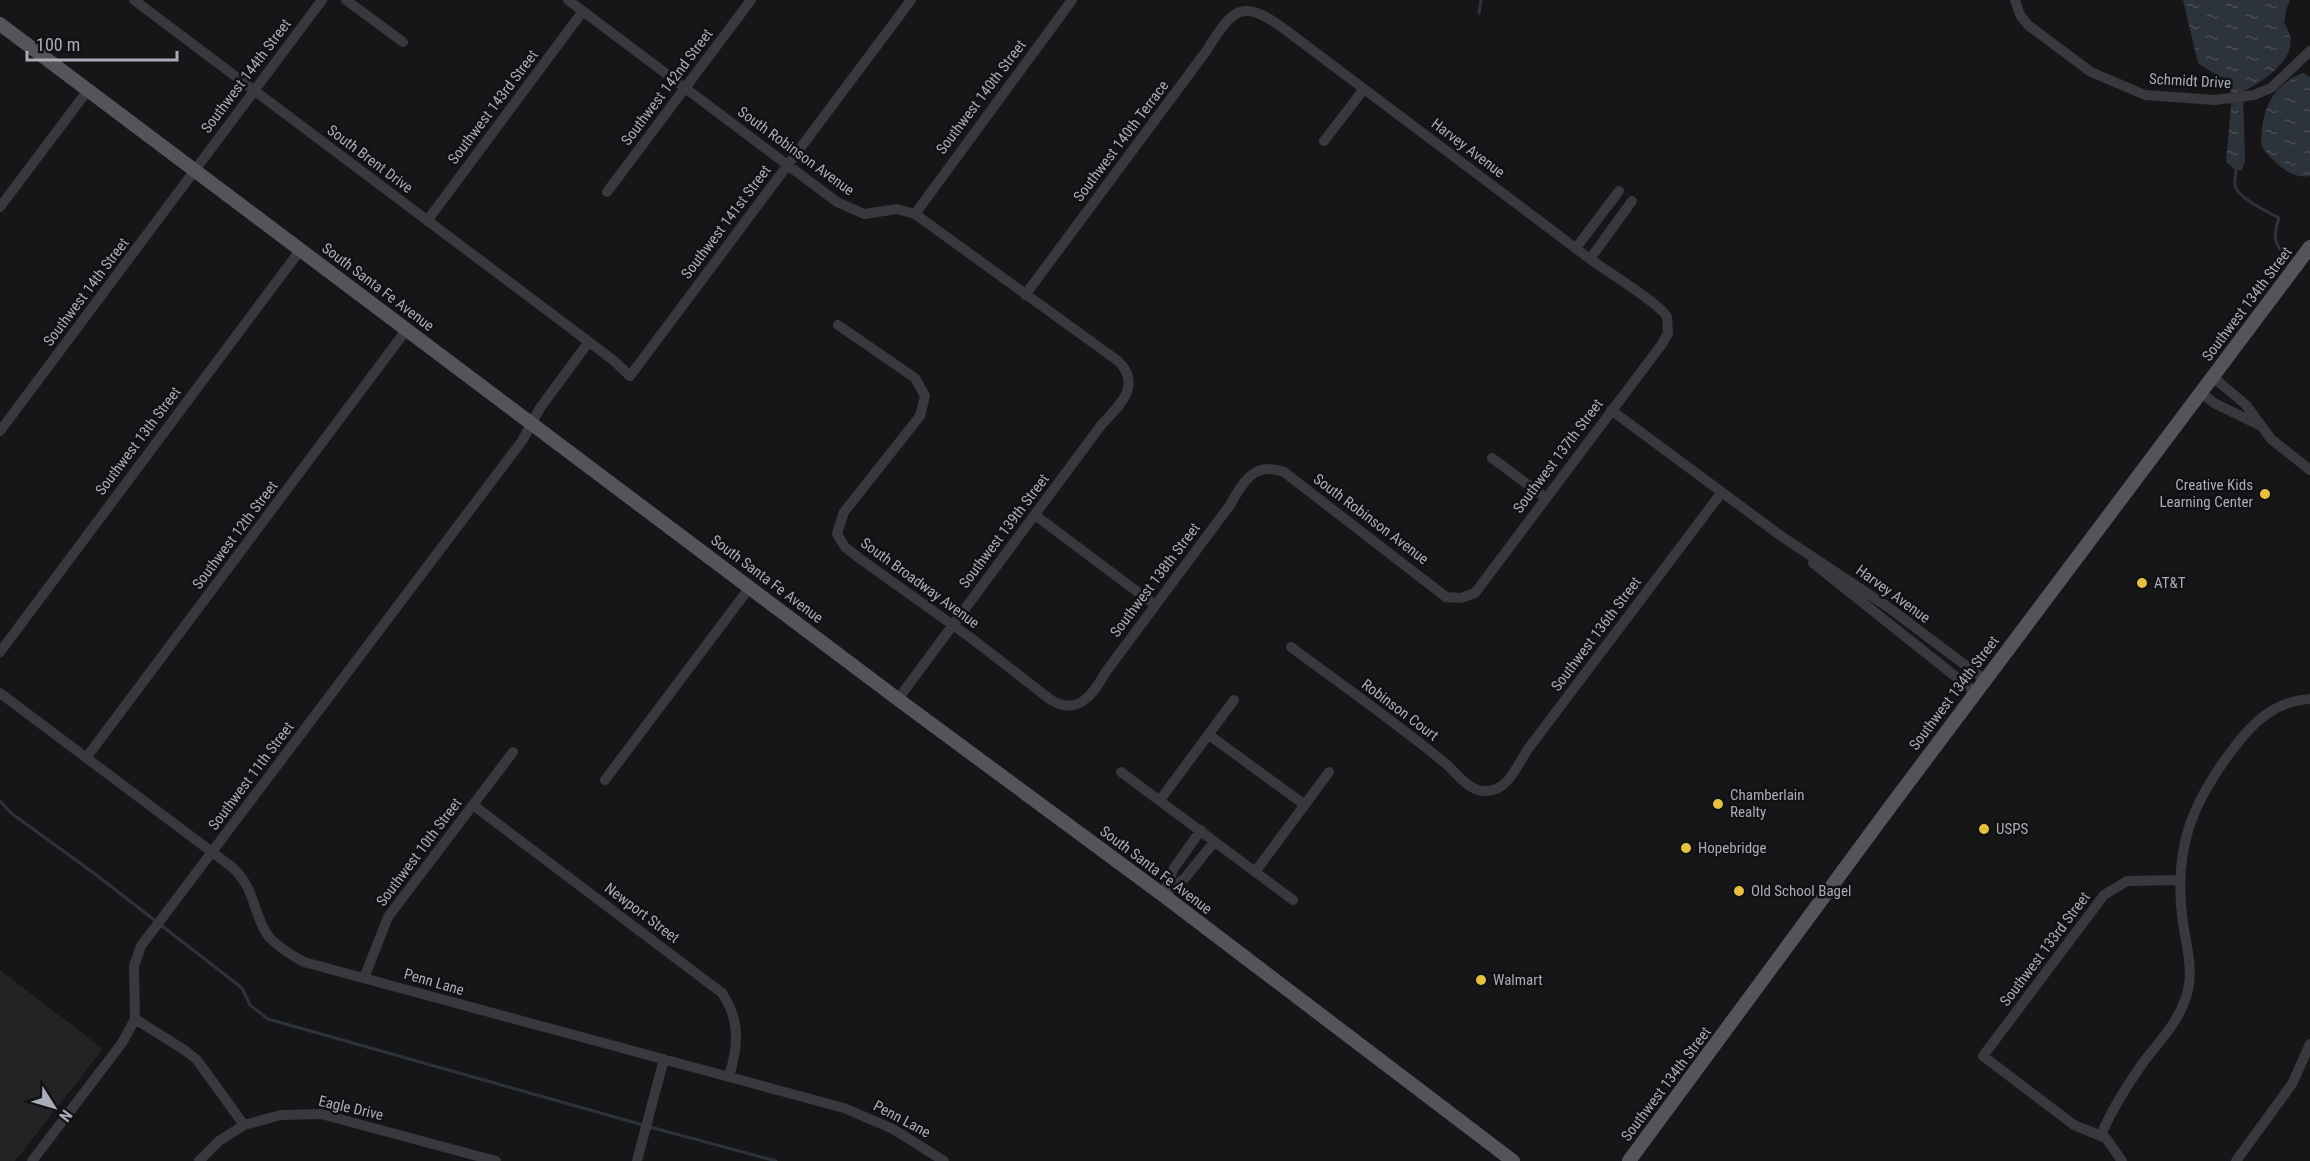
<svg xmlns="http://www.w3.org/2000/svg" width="2310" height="1161" viewBox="0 0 2310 1161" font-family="'Roboto Condensed',sans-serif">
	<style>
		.built { fill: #232225 }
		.water { fill: url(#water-ripples) }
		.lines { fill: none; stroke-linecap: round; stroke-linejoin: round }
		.stream { stroke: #2d333b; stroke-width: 3 }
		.minor { stroke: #38383d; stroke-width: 10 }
		.major { stroke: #54545b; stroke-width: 14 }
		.poi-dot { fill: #e5c142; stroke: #111113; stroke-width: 2 }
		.labels { text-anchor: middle; stroke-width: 5; stroke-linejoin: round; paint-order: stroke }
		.street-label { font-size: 15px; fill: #a9acb7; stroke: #111113 }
		.poi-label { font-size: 15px; fill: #a9acb7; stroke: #111113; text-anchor: start }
	</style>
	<defs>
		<pattern id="water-ripples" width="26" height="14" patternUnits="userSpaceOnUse" patternTransform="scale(1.5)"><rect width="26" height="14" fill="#2d333b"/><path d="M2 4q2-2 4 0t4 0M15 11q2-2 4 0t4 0" fill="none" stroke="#494e55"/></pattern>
	</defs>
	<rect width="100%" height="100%" fill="#161618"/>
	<path class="built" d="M0,970L103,1049L15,1161H0Z"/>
	<path class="water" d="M2183,0H2290L2286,10L2284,23C2307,54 2265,80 2243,92L2245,161L2242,170H2236L2226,162L2231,106L2230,84L2198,63Z
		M2303,73L2310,77V176C2298,178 2290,174 2281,167C2275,161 2265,154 2262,146C2260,141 2262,133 2262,128C2265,102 2278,82 2303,73Z"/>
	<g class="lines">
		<path class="stream" d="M1479,13L1481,0
			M2236,170C2236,175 2234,181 2235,185C2237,198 2268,212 2279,218C2274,233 2272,243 2285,254
			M0,801L11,813L95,874L242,988L250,1005L268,1019L643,1125
			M650,1127L776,1161"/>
		<path class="minor" d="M134,0L613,360L630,376L911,0
			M346,0L403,42
			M568,0L837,202L864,214L897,209L915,214L1118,361C1143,385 1119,406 1102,424L898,699
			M2015,0L2020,15L2028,25L2091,72L2145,95L2215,100L2254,95L2271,88L2310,51
			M1324,141L1364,89
			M607,192L751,0
			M0,207L88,90
			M915,214L1072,0
			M427,221L583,11
			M1576,248L1619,191
			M1590,259L1632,201
			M838,325L915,378L925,396L920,416L844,512L837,534L845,547L859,558L971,638L1051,700C1078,716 1093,695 1105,673L1230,505C1243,482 1254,461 1284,472L1446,597L1461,598L1475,593L1662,344L1668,333L1667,317C1662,305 1605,270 1590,259L1291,34C1246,0 1236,2 1207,50L1025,295
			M2213,377L2246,405L2271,439L2310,470
			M2201,392L2214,403L2259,425
			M1611,410L1781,536L1888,607L1985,680
			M0,431L322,0
			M1492,458L1546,498
			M1035,515L1155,605
			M1813,563L1975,692
			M1291,647C1342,685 1395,722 1445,763C1456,772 1468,791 1485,791C1508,792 1517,765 1528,749L1722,492
			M0,652L301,249
			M0,693L232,867C257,890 252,914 269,937C279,948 291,955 304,962L844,1108L893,1129L944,1161
			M1209,735L1305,805
			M86,758L407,329
			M1121,772L1293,900
			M605,780L750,587
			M1160,800L1234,700
			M473,805L722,993C741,1021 738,1046 729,1077
			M1255,872L1329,772
			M1163,895L1174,868L1201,830
			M1163,895L1185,878L1214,842
			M364,978L388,917L513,752
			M135,1019L186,1051L197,1060L244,1125L281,1115L321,1114L496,1161
			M2101,1135C2113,1107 2127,1085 2145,1060C2160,1041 2177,1023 2185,1000C2195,974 2187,949 2183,923C2173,852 2190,805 2233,749C2253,722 2275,701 2310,699
			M32,1161L122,1043L135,1019L134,966L141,946L522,441L540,408L588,343
			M199,1161L219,1141L244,1125
			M637,1161L664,1059
			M2122,1161L2106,1138L2074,1125L1983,1056L2104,895L2127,881L2179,880
			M2236,1161L2292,1084L2310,1044"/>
		<path class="major" d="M0,24L903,703L1163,895L1513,1161
			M1629,1161L1890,807L2310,247"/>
	</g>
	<g class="poi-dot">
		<circle cx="2265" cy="494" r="6"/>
		<circle cx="2142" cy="583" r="6"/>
		<circle cx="1718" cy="804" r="6"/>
		<circle cx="1984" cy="829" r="6"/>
		<circle cx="1686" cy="848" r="6"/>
		<circle cx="1739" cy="891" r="6"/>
		<circle cx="1481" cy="980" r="6"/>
	</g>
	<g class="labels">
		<g class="street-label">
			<text transform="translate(246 76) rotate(-53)" y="5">Southwest 144th Street</text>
			<text transform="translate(2190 81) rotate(3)" y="5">Schmidt Drive</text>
			<text transform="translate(667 87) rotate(-53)" y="5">Southwest 142nd Street</text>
			<text transform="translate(981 97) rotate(-53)" y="5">Southwest 140th Street</text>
			<text transform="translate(493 107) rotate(-53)" y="5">Southwest 143rd Street</text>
			<text transform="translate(1121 141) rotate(-53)" y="5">Southwest 140th Terrace</text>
			<text transform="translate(1468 148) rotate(37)" y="5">Harvey Avenue</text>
			<text transform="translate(796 151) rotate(36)" y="5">South Robinson Avenue</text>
			<text transform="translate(370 159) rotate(37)" y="5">South Brent Drive</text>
			<text transform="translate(726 222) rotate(-53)" y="5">Southwest 141st Street</text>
			<text transform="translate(378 287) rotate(37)" y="5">South Santa Fe Avenue</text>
			<text transform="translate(86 292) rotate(-53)" y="5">Southwest 14th Street</text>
			<text transform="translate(2247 304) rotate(-53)" y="5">Southwest 134th Street</text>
			<text transform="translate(138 441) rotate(-53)" y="5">Southwest 13th Street</text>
			<text transform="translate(1558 456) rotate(-53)" y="5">Southwest 137th Street</text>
			<text transform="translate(1371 519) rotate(37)" y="5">South Robinson Avenue</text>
			<text transform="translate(1004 531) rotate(-53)" y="5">Southwest 139th Street</text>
			<text transform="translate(235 535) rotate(-53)" y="5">Southwest 12th Street</text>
			<text transform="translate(767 579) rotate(37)" y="5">South Santa Fe Avenue</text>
			<text transform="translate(1155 580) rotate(-53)" y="5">Southwest 138th Street</text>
			<text transform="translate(920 583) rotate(36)" y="5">South Broadway Avenue</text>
			<text transform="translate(1893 594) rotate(36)" y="5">Harvey Avenue</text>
			<text transform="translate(1596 634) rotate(-53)" y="5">Southwest 136th Street</text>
			<text transform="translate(1954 693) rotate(-53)" y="5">Southwest 134th Street</text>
			<text transform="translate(1400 710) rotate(37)" y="5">Robinson Court</text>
			<text transform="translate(251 776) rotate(-53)" y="5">Southwest 11th Street</text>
			<text transform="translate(419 852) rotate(-53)" y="5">Southwest 10th Street</text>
			<text transform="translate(1156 870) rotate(37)" y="5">South Santa Fe Avenue</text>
			<text transform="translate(642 913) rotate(37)" y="5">Newport Street</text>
			<text transform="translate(2045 949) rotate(-53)" y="5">Southwest 133rd Street</text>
			<text transform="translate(434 982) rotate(16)" y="5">Penn Lane</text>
			<text transform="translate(1666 1084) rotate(-53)" y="5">Southwest 134th Street</text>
			<text transform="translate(351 1108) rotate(13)" y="5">Eagle Drive</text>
			<text transform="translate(902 1119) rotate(28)" y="5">Penn Lane</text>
		</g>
		<g class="poi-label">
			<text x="2253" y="490" text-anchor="end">Creative Kids<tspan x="2253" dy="17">Learning Center</tspan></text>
			<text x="2154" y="588">AT&amp;T</text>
			<text x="1730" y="800">Chamberlain<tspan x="1730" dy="17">Realty</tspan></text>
			<text x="1996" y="834">USPS</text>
			<text x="1698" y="853">Hopebridge</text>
			<text x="1751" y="896">Old School Bagel</text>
			<text x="1493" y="985">Walmart</text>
		</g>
	</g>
	<g transform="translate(54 1107) rotate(127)" stroke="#111113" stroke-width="4.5" paint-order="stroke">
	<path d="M0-4.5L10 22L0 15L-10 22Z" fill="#a9acb7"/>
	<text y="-9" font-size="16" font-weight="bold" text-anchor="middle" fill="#a9acb7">N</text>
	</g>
	<path d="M27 51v9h150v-9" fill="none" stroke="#a9acb7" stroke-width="3"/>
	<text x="36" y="51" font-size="18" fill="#a9acb7" stroke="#111113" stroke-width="4.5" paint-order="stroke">100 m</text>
</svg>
